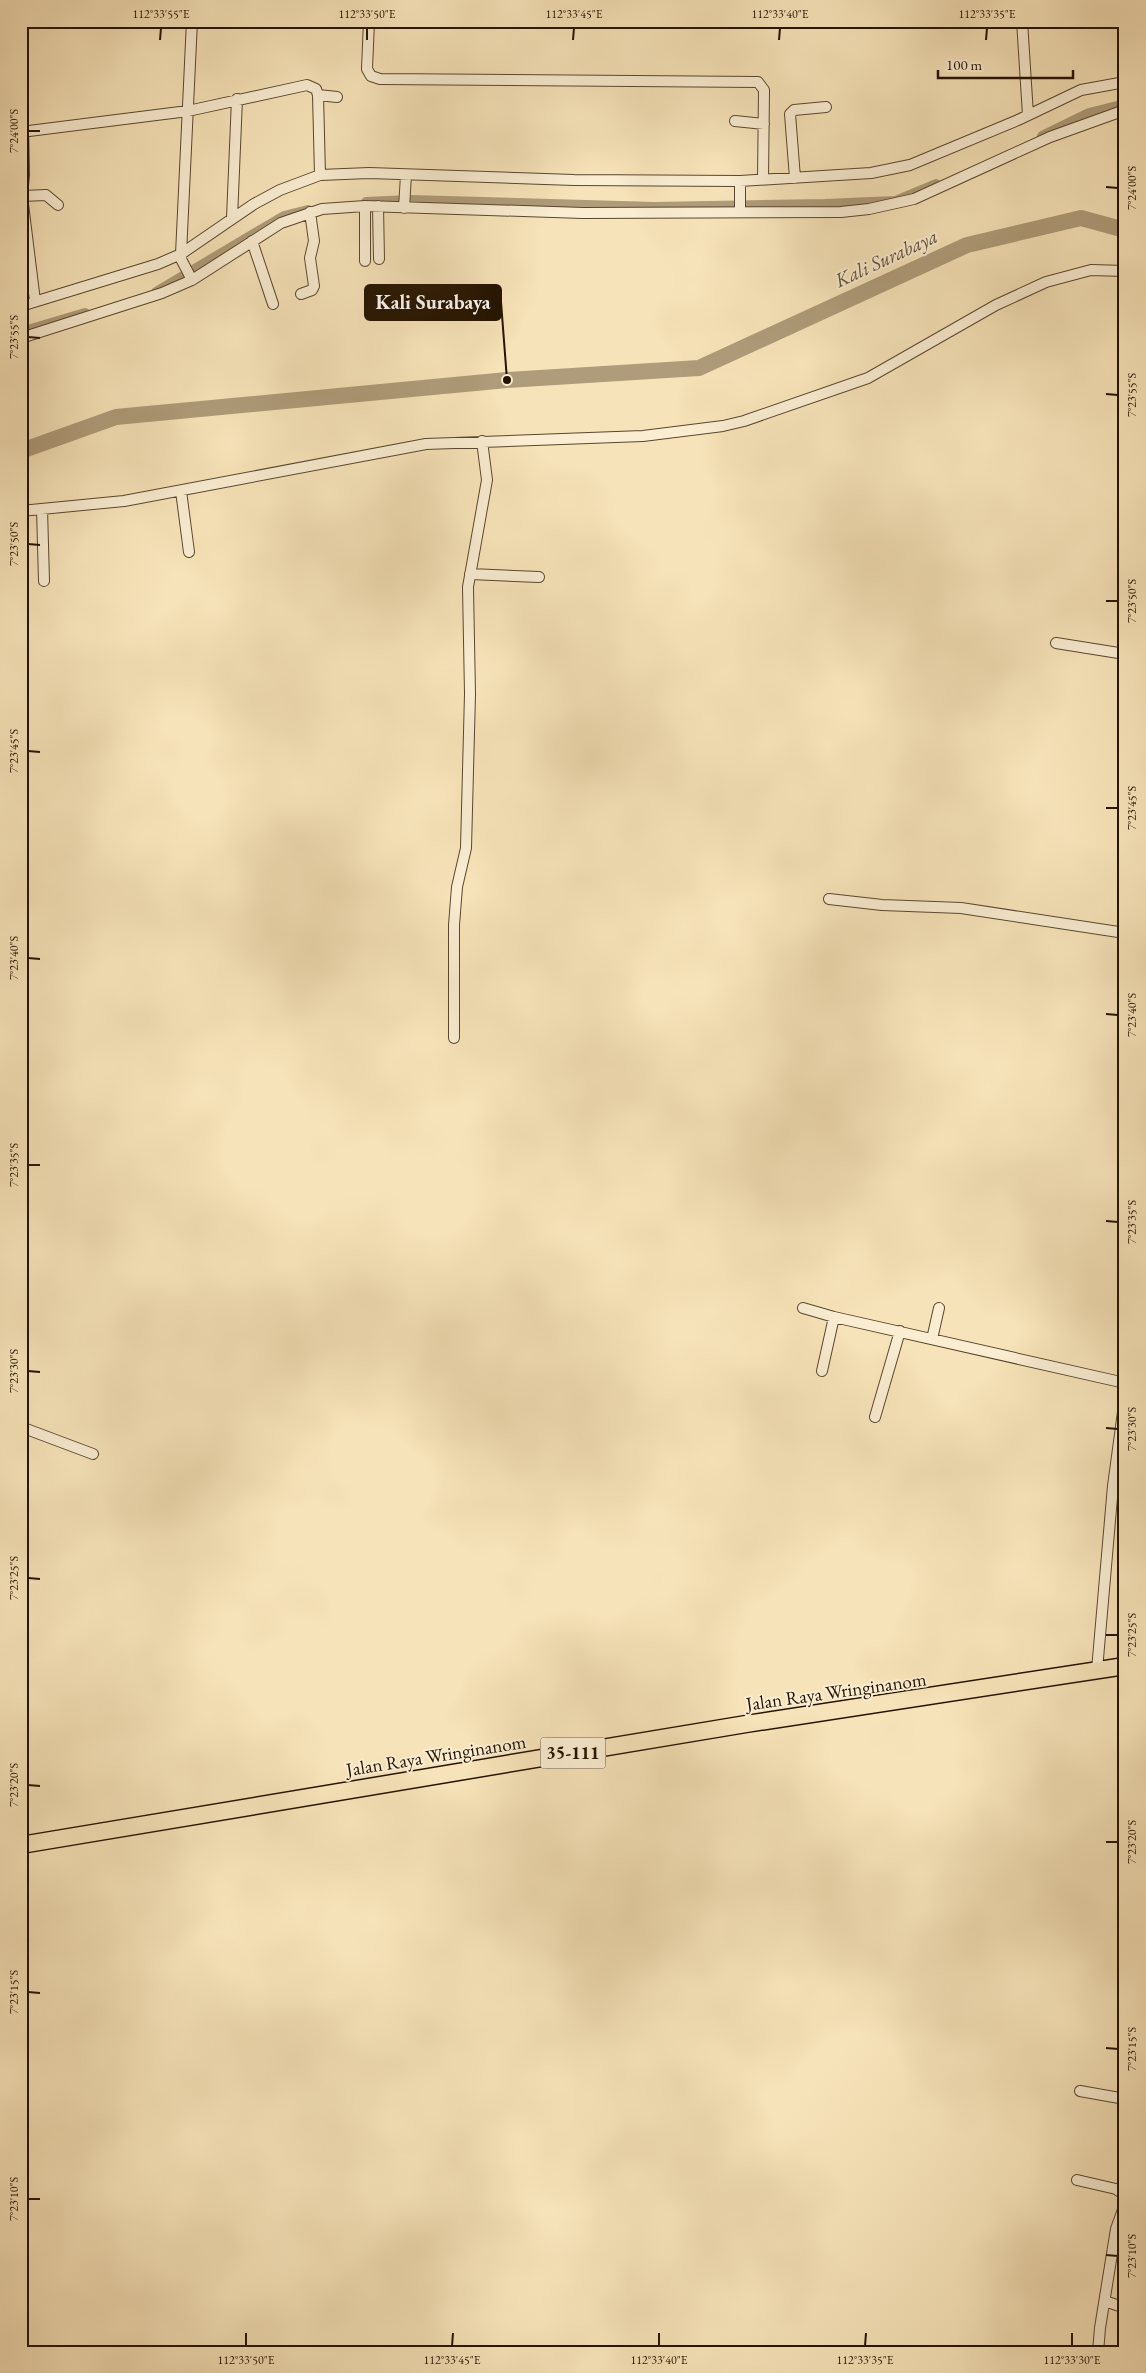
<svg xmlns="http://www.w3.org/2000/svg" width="1146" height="2373" viewBox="0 0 1146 2373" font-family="'EB Garamond',serif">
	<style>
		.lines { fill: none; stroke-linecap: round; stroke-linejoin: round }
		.canal { stroke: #af9c7a; stroke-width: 10 }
		.river { stroke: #af9c7a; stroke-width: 16 }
		.street-casing { stroke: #59472e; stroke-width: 12 }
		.primary-casing { stroke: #241300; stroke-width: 19 }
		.street { stroke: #faedd2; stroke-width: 10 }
		.primary { stroke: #f7e3b9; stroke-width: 16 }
		.ticks { fill: none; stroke: #241300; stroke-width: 2 }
		.labels { text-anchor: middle; stroke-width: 4; stroke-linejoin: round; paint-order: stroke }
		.shield { fill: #faedd2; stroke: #64543f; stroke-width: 1 }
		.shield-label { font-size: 18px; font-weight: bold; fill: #241300 }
		.street-label { font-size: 19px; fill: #241300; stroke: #faedd2 }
		.water-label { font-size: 20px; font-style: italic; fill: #635137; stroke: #faedd2 }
		.leader { fill: none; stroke: #241300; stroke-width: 2 }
		.callout-dot { fill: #241300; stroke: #faedd2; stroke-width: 2 }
		.callout { fill: #241300; stroke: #241300; stroke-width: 2 }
		.callout-label { font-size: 20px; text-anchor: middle; font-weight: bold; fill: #fff }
		.neatline { fill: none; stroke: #241300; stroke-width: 2 }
		.ticks-label { font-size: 12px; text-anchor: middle; fill: #241300 }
	</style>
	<rect width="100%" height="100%" fill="#f7e3b9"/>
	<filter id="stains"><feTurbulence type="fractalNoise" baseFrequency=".004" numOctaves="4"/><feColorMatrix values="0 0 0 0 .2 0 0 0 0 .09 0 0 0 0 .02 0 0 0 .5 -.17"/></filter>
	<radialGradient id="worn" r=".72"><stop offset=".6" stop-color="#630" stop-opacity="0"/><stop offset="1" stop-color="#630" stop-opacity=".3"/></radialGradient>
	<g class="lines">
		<path class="canal" d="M1042,136L1089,113L1125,104
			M366,202L410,200L655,207L825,204L895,201L936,184
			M156,292L284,216L308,210
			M21,332L85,313"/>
		<path class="river" d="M21,451L116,417L507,380L699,368L967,245L1081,218L1125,230"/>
		<defs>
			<path id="street" d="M21,21L24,175L22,196L35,301
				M369,21L367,69L371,76L380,79L758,82L764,90L763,179
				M1022,21L1028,115
				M318,95L337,97
				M735,121L764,124
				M21,132L188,111L307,85L316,89L318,95L320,175
				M795,178L790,114L794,110L826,107
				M740,181V212
				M22,196L46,195L58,205
				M365,206V261
				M378,206L379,259
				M404,208L406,175
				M232,218L237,99
				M252,241L273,304
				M192,280L181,259V254L192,21
				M301,294L312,290L314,286L310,258L314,241L310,212
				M21,306L158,264L181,254L254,204L280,190L320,175L369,173L574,180L740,181L871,173L910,165L1018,120L1081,90L1125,82
				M21,338L162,293L192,280L281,223L322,209L365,206L583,213L841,212L869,209L914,199L1050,137L1125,110
				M181,491L189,552
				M42,509L44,581
				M21,511L124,501L426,444L643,436L723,426L744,421L868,378L996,305L1046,282L1091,270L1125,271
				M470,574L539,577
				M1056,643L1125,654
				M829,899L882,905L961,908L1125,933
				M454,1038V925L457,887L466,848L470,694L468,587L487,480L482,441
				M803,1308L834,1317L1125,1383
				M932,1339L939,1308
				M822,1371L834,1317
				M875,1417L900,1331
				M21,1427L93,1454
				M1097,1670L1113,1486L1125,1397
				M1080,2091L1125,2099
				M1077,2180L1116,2189L1125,2195
				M1105,2301L1125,2308
				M1098,2352L1100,2328L1116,2229L1125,2204"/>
			<path id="primary" d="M21,1845L746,1724L1125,1666"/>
		</defs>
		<use href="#street" class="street-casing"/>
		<use href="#primary" class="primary-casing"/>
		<use href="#street" class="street"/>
		<use href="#primary" class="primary"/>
	</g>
	<path class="ticks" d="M160,40L161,28M367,40V28M573,40L574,28M779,40L780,28M986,40L987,28M28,131H40M1106,187L1118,188M28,337L40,338M1106,394L1118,395M28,544L40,545M1106,601H1118M28,751L40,752M1106,808H1118M28,958L40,959M1106,1014L1118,1015M28,1165H40M1106,1221L1118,1222M28,1371L40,1372M1106,1428L1118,1429M28,1578L40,1579M1106,1635H1118M28,1785L40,1786M1106,1842H1118M28,1992L40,1993M1106,2048L1118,2049M28,2199H40M1106,2255L1118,2256M246,2346V2333M452,2346L453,2333M659,2346V2333M865,2346L866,2333M1072,2346V2333"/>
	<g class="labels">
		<rect class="shield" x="540.5" y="1737.5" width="65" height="31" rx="4"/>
		<g class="shield-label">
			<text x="573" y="1759">35-111</text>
		</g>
		<g class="street-label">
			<text transform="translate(836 1691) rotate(-8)" y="7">Jalan Raya Wringinanom</text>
			<text transform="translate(436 1755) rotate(-9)" y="7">Jalan Raya Wringinanom</text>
		</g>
		<g class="water-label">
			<text transform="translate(886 258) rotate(-25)" y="7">Kali Surabaya</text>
		</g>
	</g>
	<path class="leader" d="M507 380L501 302"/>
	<circle class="callout-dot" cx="507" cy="380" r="5"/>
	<rect class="callout" x="365" y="285" width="136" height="35" rx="5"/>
	<g class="callout-label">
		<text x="433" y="309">Kali Surabaya</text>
	</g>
	<rect width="1146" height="2373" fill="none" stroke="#f7e3b9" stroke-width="55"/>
	<path d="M938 70v8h135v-8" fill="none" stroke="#241300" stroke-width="2.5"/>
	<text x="946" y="70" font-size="15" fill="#241300" stroke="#faedd2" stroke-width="4" paint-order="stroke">100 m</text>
	<rect x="28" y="28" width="1090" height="2318" class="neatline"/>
	<g class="ticks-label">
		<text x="161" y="18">112°33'55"E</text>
		<text x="367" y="18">112°33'50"E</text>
		<text x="574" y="18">112°33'45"E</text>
		<text x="780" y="18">112°33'40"E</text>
		<text x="987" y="18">112°33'35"E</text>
		<text transform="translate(14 131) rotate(-90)" y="4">7°24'00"S</text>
		<text transform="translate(1132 188) rotate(-90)" y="4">7°24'00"S</text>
		<text transform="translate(14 337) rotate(-90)" y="4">7°23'55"S</text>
		<text transform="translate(1132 395) rotate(-90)" y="4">7°23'55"S</text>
		<text transform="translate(14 544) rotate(-90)" y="4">7°23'50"S</text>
		<text transform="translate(1132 601) rotate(-90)" y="4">7°23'50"S</text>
		<text transform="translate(14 751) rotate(-90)" y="4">7°23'45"S</text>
		<text transform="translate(1132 808) rotate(-90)" y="4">7°23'45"S</text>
		<text transform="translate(14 958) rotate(-90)" y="4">7°23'40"S</text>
		<text transform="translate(1132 1015) rotate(-90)" y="4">7°23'40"S</text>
		<text transform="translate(14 1165) rotate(-90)" y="4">7°23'35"S</text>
		<text transform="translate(1132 1222) rotate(-90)" y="4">7°23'35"S</text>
		<text transform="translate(14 1371) rotate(-90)" y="4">7°23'30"S</text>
		<text transform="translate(1132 1429) rotate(-90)" y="4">7°23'30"S</text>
		<text transform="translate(14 1578) rotate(-90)" y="4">7°23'25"S</text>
		<text transform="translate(1132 1635) rotate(-90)" y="4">7°23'25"S</text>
		<text transform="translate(14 1785) rotate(-90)" y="4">7°23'20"S</text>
		<text transform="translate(1132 1842) rotate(-90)" y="4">7°23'20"S</text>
		<text transform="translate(14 1992) rotate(-90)" y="4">7°23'15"S</text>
		<text transform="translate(1132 2049) rotate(-90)" y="4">7°23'15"S</text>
		<text transform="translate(14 2199) rotate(-90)" y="4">7°23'10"S</text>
		<text transform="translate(1132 2256) rotate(-90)" y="4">7°23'10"S</text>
		<text x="246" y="2364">112°33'50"E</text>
		<text x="452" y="2364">112°33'45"E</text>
		<text x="659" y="2364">112°33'40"E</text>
		<text x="865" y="2364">112°33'35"E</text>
		<text x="1072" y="2364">112°33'30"E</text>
	</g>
	<rect width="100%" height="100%" filter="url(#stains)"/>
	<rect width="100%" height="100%" fill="url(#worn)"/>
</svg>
